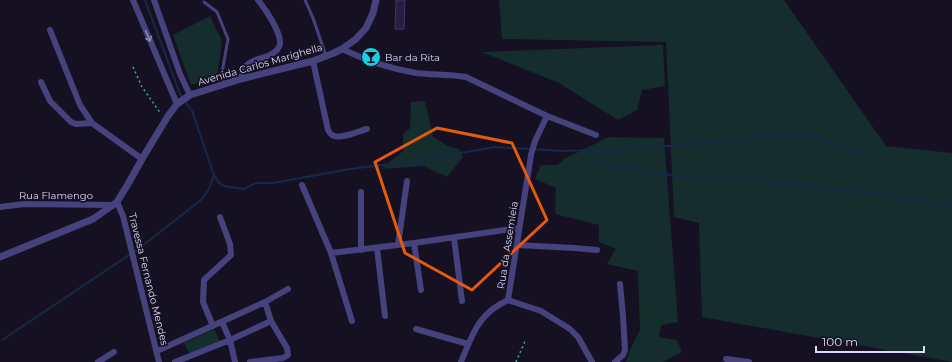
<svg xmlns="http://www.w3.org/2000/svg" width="952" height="362" viewBox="0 0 952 362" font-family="Montserrat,sans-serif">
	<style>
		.green { fill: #152d2c }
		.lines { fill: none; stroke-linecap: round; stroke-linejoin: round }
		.stream { stroke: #162949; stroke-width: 2 }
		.building { fill: #271f42; stroke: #40346c }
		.path { stroke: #3daaa6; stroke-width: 1.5; stroke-dasharray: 2 3; stroke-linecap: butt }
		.service { stroke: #45427d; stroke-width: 3 }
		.minor { stroke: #45427d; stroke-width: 6 }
		.tertiary { stroke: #45427d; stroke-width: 7 }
		.oneway { stroke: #8986b6 }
		.marked { fill: none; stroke: #e8590c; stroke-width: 3; stroke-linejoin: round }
		.labels { text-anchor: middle; stroke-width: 3.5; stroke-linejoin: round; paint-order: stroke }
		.poi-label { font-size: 10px; fill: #ddd8fb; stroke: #151123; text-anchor: start }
		.street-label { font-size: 10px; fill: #ddd8fb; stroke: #151123 }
	</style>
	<rect width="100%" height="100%" fill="#151123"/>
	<path class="green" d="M499,0H784L886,146L952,153V362L702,317L699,223L674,217L666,42L502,39Z
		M210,16L222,41L217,78L191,85L173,35Z
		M663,45L665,86L642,90L637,110L618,120L559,83L482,52Z
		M425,101L433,137L448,146L459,149L463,157L447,177L424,166L381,169L403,151V134L410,128L411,102Z
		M609,137L664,138L678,322L661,325L659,337L677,340L682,352L663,362H626L630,350L640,330L638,271L607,264L616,249L599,242V225L555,214L556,188L535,179L541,165H558L564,159Z
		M214,329L221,343L191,357L184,343Z"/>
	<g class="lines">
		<path class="stream" d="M145,0L180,94L183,98
			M185,101L192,111L214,175L219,183L224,186L244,189L256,183H273L350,169L415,161L495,147L563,151L635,149L806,133L861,152
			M586,151L596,162L693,179L754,180L846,190L952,205
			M2,340L141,247L202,199L209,189L214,175"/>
	</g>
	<path class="building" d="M396,0H405L404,29H395Z"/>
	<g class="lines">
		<path class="path" d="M133,67L142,87L161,114
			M516,362L526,339"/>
		<path class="service" d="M305,0L313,18L326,56
			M204,2L217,12L228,39L222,73L224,84"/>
		<path class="minor" d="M133,0L177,104
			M154,0L180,74L190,95
			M50,30L80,105L92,123L142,159
			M342,49C365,60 391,69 416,73C432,75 449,74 466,77L547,116L596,135
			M313,61L328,130C329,132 330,134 332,135C339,140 359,131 367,129
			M241,79C242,76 242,73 243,70C248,60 261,59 270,55C274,53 279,49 280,44C281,32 266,10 258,0
			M41,82L50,101L71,122L76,124L92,123
			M302,185L331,253L352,321
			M117,202L123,216L159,362
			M0,207L24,204L113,205
			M454,238L462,301
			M414,243L421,290
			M398,245L407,181
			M517,245L574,248L597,250
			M377,248L385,316
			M361,250V192
			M331,253L414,243L519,228
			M508,300L531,155L535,141L547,116
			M508,300L541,311L570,329L578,337L592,362
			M222,322L230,340L235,362
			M213,326L203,302L204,280L231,255L230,244L220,217
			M416,329L468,344
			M157,351L265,302L288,289
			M726,359L749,362
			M98,362L114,352
			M175,362L230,340L271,321
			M250,362L283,358L288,355L287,348L271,321L265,302
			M461,362C473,333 478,314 508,300
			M615,362L623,355L625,350L623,316L620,284"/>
		<path class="tertiary" d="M0,257L93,219L113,205L117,202L128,184L142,159L168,116L177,104L190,95L241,79L313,61L334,53L342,49L356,39L366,28L373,13L376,0"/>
	</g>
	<defs><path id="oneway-shaft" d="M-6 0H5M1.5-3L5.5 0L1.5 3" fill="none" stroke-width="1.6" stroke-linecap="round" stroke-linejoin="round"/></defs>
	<use class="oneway" href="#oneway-shaft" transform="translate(148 36) rotate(67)"/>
	<path class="marked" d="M437,128L512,143L547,220L472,290L405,253L375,162Z"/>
	<defs>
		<symbol id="bar-disc" viewBox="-11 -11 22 22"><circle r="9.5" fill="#1acce5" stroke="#151123"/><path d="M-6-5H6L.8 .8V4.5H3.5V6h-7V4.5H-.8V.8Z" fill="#111"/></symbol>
	</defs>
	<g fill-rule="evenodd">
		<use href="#bar-disc" x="360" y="46" width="22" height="22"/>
	</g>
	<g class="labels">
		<g class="poi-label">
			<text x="385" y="61">Bar da Rita</text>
		</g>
		<g class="street-label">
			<text transform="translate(260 64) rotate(-16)" y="4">Avenida Carlos Marighella</text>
			<text x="56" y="199">Rua Flamengo</text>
			<text transform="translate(507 245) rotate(-81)" y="4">Rua da Assemleia</text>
			<text transform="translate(149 279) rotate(76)" y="4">Travessa Fernando Mendes</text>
		</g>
	</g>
	<path d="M816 346v6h108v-6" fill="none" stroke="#ddd8fb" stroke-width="2"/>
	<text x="822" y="346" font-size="12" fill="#ddd8fb" stroke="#151123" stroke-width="3" paint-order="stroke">100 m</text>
</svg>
